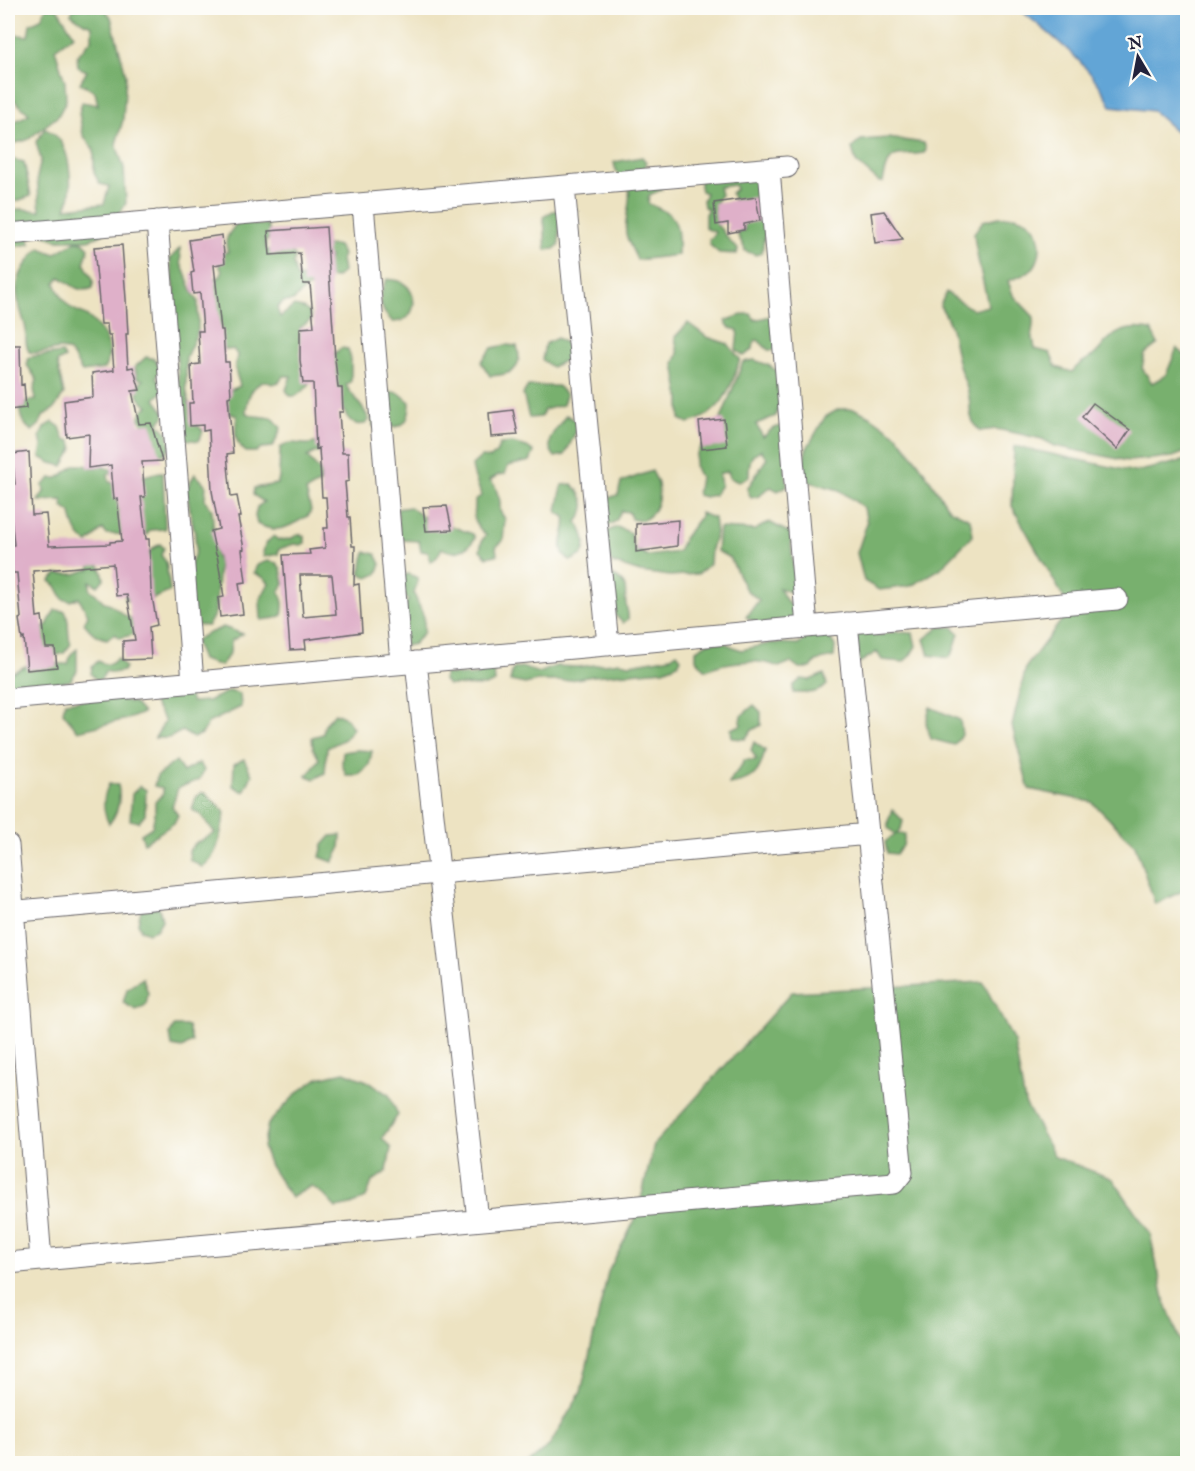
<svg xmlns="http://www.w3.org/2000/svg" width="1195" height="1471" viewBox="0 0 1195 1471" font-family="'IM FELL English',serif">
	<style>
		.forest { fill: #78b06e; stroke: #4d6954; stroke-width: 1.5 }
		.water { fill: #62a5d6; stroke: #426488; stroke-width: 1.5 }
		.building { fill: #dfb0c9; fill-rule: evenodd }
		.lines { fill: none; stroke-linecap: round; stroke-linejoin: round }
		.street-casing { stroke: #69666a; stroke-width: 23 }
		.street { stroke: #fff; stroke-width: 21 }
	</style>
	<rect width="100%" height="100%" fill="#fdfcf7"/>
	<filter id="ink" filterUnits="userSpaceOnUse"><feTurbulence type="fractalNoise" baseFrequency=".0167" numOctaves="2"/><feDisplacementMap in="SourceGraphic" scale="12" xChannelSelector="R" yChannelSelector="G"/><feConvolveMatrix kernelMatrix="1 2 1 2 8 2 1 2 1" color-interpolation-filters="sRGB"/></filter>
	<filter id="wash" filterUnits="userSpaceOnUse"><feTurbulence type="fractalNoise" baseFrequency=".008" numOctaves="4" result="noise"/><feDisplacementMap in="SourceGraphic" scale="24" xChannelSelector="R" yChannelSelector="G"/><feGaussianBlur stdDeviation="1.35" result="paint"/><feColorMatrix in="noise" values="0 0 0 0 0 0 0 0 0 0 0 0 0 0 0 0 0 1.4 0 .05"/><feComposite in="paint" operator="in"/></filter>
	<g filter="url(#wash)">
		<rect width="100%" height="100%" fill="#ede3c2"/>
		<path class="forest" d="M46,8H57L74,35L55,49L65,82L66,101L58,116L27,140L8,145V120L16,121L29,114L14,100L8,98V34L28,36L30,24L41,19Z
			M74,8H104L111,17L126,75L123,120L116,144L124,168L126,203L118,217L100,236L88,240H56L28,227L30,244L8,248V210L22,209L40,211L37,177L41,160L36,142L45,128C49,131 54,134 57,137C71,151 74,192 66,208L104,204L109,186L100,184L94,173V150L83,135L79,113L82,102L98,105L95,92L80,83L87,71L78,67L77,56L92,39V26L84,23L71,14Z
			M888,138L924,143L926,150L924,153C895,158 890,146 883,182H879L856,162L852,148L861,140Z
			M642,157L646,162L645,173L660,184L661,190L649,195L648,203C654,207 665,210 670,215C680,224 678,243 678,255L637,260C634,252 627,242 626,233C623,210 641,190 616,172L614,162Z
			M10,159L24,162L31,196L14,202H8V163Z
			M717,162L763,177L765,232L762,252L756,255L745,251C744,244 739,240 737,233L745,230L731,193L736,189L734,185L719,187L721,195C712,203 716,215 717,225C726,233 726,240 738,249L737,254L719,253L710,245L709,239L713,237L715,232L705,228V214L708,209L704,207L703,200L706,193L701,191C698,180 701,172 708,163Z
			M560,210L559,245L554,249L546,250C544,237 547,232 543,217L553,211Z
			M1015,216C1019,218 1026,219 1029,222C1042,231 1043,255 1034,267C1028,274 1017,278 1008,281L1013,295L1034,317L1032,333L1035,349L1050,353L1056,367L1072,372C1081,361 1084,362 1094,355C1098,352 1101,348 1104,344C1117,329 1133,326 1151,330L1158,344L1145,354L1142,368L1152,383L1166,375L1177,348L1187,357L1186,452L1173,457L1128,461L1055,446L1042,439L1011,432L996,429L980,431C965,415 973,410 968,392C966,382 961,374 959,365C952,342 955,327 940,306L946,292L973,310L988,306C984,281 976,260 974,233L983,221L999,217Z
			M239,220H247L254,225L267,224L271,235L265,243L267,250L292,252L295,257L293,264L297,278L309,276L324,285L306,288L293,301L283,302L277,308L280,317L294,306L303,308L310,313L311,320L300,328L304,336L309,386L296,396H290L286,390L291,376H284L279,382L272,384L266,381C251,385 247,398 246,413L255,416L273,418L281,428L273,447L261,448L256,452H246C233,442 235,431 237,416L226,412L228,391L240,386C237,374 232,369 238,356L233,349L229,350L219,348L213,280L221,276L222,272L218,262L221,253L228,252C222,237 232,231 239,220Z
			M76,241L83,242L89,248L84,263L93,279V288C78,294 71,284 60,277L55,283C58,291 63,301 70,307C75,311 82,312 87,316C104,330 116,348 104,369L82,372C78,366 74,355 68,351C60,345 41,356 29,352C23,340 28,336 25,325C18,301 11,289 25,266C30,259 33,253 40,248L55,254Z
			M334,245L338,246L343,255L341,259L343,272L336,278L327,277L325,270L329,256L316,255L323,246Z
			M180,248L181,263L193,293L198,301V331L186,357V388L192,420L203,431L199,441L184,439L172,307L175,292L170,259Z
			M387,279C391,280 397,280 401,282C420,291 418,322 393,322C378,310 378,295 387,279Z
			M745,314H751L755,320L771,316L778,350H768L758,340L754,341L753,349L744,356L736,350L738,330L730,328L725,321Z
			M688,323L707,337L728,344L740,359C731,390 721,415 688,423L680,419V399L674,363L678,354L675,337Z
			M557,338L567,344L570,358L552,367L542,360L545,344Z
			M506,345L517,346C524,370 511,375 490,376L481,362L492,348Z
			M341,348L348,349L351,359V381L346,385C353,398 364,406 369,420L365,424C362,424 359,425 356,424C338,418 334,373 331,357Z
			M62,353L65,358L57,362L64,394L54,409L44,415L39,425L32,431C21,423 20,416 19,403L36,400L34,389L37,380L27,365L29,357Z
			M146,357L155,359L161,369L156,377L161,383L162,392L155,399L165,413L164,417L158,424L168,433L170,448L164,454L157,455L140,418L142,411L148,406C138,400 133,389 143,380L137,378L135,367Z
			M754,360L768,365L783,375L782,393L776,416L756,424L763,437L772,429L783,425L787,486L778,491L771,487L764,491L760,496L751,498L747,489L767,458L761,450C749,455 749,464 749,477L738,482L730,478L728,471L719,474L721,485L714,495L705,497L697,495L700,477L694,466L696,455L704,440L721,431V419L743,362Z
			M528,386H558L566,395L563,405L544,410L541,417L529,418L523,394Z
			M391,392L399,393L410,402C410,430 397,428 373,426L371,411Z
			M839,409H855L870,416L897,435L918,462L949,509L970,519L973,535L940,569L911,586L879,590L864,581L857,553L867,523L864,508L839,490L806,481L803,465L806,450L825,417Z
			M566,415L577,421L576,431L565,455L555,457C541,440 557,430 566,415Z
			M53,422L60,427L64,439L71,441L73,449L63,466L51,463L40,457L42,446L40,437L44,428Z
			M324,441L326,451L314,453L307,457L321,472L320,483L306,491L311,510L309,515C290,526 279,535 257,524L255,516L257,507L264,502L253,495L254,488L277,484L279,478L280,448C291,441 291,443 304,444C309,445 318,442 324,441Z
			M512,443L527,447L534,452L530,461L508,466L505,474L498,475L490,480L495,486L500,501V511L505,519L503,541L496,547L497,555L487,557L480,550L482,540L486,535C468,518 476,521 475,500L481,496C479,485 473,477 472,465L481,457L491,458L496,453L500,444Z
			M1014,446L1135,472L1187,460V889L1155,904L1135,845L1092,802L1029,789L1012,726L1026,667L1070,609L1012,506Z
			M75,465H85L92,468L100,466L116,471L108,474L109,482C126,488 145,472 163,472L165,529L150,530L147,535L106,534L103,529L88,543C77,537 73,526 71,513L63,507L62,500L38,501L44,492L43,485L51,478H58Z
			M652,471C654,475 657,480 658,484C661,502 652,526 631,519L629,512L621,511L616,521L608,526L603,524L605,499L618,495L621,482Z
			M195,474L206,485L205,500L212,510L216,555L219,564L215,613L208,626L193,625L185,580L196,550L195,534L186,489Z
			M572,484C585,497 589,507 577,522C584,533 588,543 582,555L570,561C552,547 569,533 565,517L557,512L562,485Z
			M410,507L424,517L427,525H448L473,534L475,538C468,550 454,556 442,548L437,557L431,562L428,552L421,551L419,541L400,540L397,509Z
			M700,513L714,518L716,533L711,549L710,564L698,574L670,576L640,572L612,563L605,548L603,533L617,527L631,533L634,548L648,556L678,552L684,538L700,517Z
			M769,522L790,533L796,594L779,588L786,600L802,617L760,625L746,617L759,600L746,590L730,558L717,551L719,528L755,530Z
			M299,534L305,537V543L301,545L294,544L279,549L278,554L264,557C261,548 267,541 274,536L278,540L290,539Z
			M160,544L164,548L161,555L166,562L170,591C156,599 141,603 125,600C124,584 145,551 160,544Z
			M366,552L376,554L381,564L377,574L368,578L360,573C364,566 361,558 366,552Z
			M88,556C98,562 102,567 104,579L98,586L90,581V590C96,592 96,595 101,599C106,605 104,600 110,604C119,610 123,617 135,620L139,633L120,638L115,634L107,639C96,637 91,632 84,623L88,615L79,598L70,601L63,599L56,586L50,581L57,574H75L90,569Z
			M267,561L277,563L281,569L284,584L279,592C284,600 284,606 282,615L276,618L261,620L260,600L269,583L264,578L254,573L257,565Z
			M408,574L418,578L414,594L424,617V632L414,644L405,646L403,606L409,600L401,592L402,576Z
			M614,576C630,585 624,590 626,605C627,611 629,613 628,619L623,623L615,615L616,607L612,601L609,582Z
			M55,610L65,611C71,622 66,633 71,644L64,653L48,658L38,632L47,625Z
			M223,627L243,634L231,641L230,653L221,666L202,660L195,642C202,633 213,633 223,627Z
			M940,627H953L959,633L954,650L949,658L929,655L924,639Z
			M869,631L876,636L894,632L913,633L916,646L910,656L903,662L882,660L877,652L859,663L857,635Z
			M828,635L835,646L834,657L816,661L811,668H799L791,662L779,667C757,658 727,661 706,670L696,659V650L709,642H722L741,650L772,643L800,644L807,637Z
			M77,649V671L70,681L8,688V674L30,664H68L71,654Z
			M677,653L681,658L678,664L664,670L593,676L564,681H537L525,684L510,681L513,669L521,667L539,673L556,666L578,667L620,662L630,664L671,657Z
			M117,658L125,667L123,671L112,673L106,671L101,679L97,680L91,674L92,667L98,661C107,666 111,666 117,658Z
			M487,671L494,672L495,682L485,686L448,685L443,679L445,674L473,676Z
			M824,674L827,685C816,695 806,693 793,693V686L801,679L810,680Z
			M229,691L240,694L241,707L208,723L202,734L193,738L182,731L169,738H155L165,721L152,701L162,692L174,695L188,693L192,702L208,701Z
			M112,697L134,703L143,713L131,718L78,731L63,712L65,702Z
			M754,705L761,712V725L751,731L745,739L732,738L731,729L741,725V716Z
			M930,707L960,720L962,735L954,745L931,739L926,723Z
			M335,713L346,718L353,728L345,739L327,748L325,773L314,779L306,775L312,770L319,759L313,748L312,737L323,734L325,724Z
			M754,742L765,750C760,774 754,780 729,784C733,773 741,770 744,760H757L751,750Z
			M357,750L372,751L369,765L358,775H346L342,764L343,752Z
			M244,759L252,775L244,792L233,786L234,764Z
			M176,761L183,772L199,763L204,770L199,780L178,788L172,807L178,815L174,823L144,843L141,834L152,827L155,813V802L163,794V788L154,786L157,776Z
			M109,784L118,785C121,799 118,813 109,824C102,810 102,798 109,784Z
			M140,786L146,790L145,815L139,822L130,820L132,794Z
			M204,792L225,812C220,833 220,855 202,867L190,860L189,851L194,844L215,833L199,813L192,810L196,796Z
			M893,810L903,821L901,829L896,834H905L903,846L896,854L887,853L885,842L895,834L888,828V821Z
			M341,835L340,849L333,862L320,857L323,845L331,836Z
			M159,907L162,920L156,930L148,933L141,930L138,923L141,910Z
			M143,978L148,993L146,1005L136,1010L123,1003L127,989Z
			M983,982L1014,1042L1025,1103L1055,1157L1113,1179L1150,1233L1164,1299L1187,1358V1463L527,1464L549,1446L581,1392L608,1272L637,1216L654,1144L792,992Z
			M174,1026H188L192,1042L182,1048L172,1046L170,1034Z
			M344,1072L367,1081L389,1095L398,1115L382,1138L391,1148L387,1171L372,1182L366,1198L351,1205L336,1208L323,1194L311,1186L291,1198L270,1166L263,1147L268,1124L297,1093L318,1078Z"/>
		<path class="water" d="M1018,8H1187V141L1153,111L1111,106C1093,65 1051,36 1018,8Z"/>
		<g id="blocks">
			<path class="building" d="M756,197L760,221L744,224V230L728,233V223L716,225L714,203Z
				M884,211L903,239L875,243L871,213Z
				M326,227L335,358L338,388H342L343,412H339L342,453H348L349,481L345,482L348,517H350L352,546H355L354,585L359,584L362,632L305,640L306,649L290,650L283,555L310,554L309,550L325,548L324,528H328L326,497H322L319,448L316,449L313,383H303L300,360V328L314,327L310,284H303L300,253L270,255L268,231ZM300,575H332L336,614L303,617Z
				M222,235L225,263L214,265L221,330H223L225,362H229L231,396L228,397L233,453L227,454L231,497L237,496L241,517H238L244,549L242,550L246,582L239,583L243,614L220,617L218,598L224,597L217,555H216L211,531L219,529L212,491L209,430L203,431V425L190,426L189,403H193L191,365L200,364L198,331H203L200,293L193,294L191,273L194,272L189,240Z
				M122,245L126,299L128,334H126L128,368L133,367L140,390L132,391L139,424L151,423L162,461L142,462L145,497H141L146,539H149L151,590L157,625L149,627L151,659L123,660V641L135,640L127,595L116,596L113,564L33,571L37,617L42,616L46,648H55L57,667L27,670L24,638L22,639L19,619L21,618L17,573H13L8,546L14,545L9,499H8V484H15L12,454L29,452L32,515L46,514L49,546L110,544V542L122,541L117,498L114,499L111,465L88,468L89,434L67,437L64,401L93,397L92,373L114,370L111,335H108L107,324H101L94,247Z
				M8,345H20L21,385L24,384L26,408L8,410Z
				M1093,403L1130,430L1117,449L1082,417Z
				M513,410L518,435L491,437L489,413Z
				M724,419L727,446L702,449L699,422Z
				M447,506L452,530L426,531L423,507Z
				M678,520L677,546L636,552V524Z"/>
		</g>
	</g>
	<g filter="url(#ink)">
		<use href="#blocks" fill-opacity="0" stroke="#69666a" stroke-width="1.5"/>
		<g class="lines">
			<defs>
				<path id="street" d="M769,169L807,627
					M564,187L608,645
					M363,204L401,663
					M157,221L193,682
					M8,234L787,167
					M416,662L478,1220
					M8,699L1117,599
					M8,845L41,1260
					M8,912L869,834
					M8,1263L894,1183L902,1173L847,623"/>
			</defs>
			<use href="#street" class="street-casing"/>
			<use href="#street" class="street"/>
		</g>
	</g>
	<rect width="1195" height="1471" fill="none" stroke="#fdfcf7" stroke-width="30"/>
	<g transform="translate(1138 57) rotate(350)" stroke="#fdfcf7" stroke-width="4.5" paint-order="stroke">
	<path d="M0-4.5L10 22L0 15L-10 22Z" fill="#22223b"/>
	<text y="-9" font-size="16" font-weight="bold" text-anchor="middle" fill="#22223b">N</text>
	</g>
</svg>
